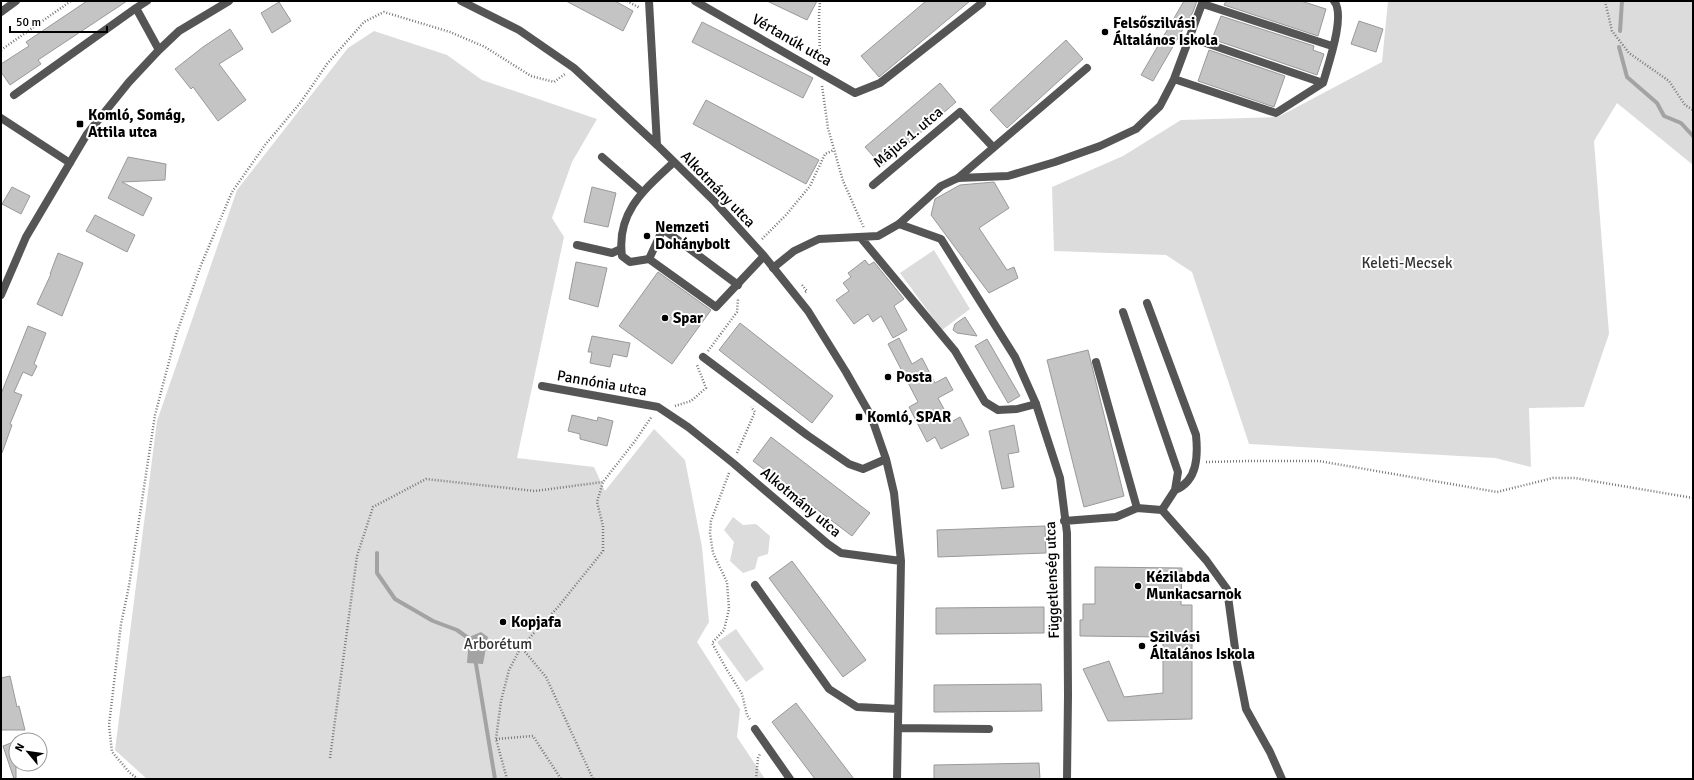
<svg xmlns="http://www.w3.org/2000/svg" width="1694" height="780" viewBox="0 0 1694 780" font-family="Signika,sans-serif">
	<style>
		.green { fill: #dcdcdc }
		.water { fill: #a3a3a3 }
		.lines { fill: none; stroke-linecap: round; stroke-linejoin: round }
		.stream { stroke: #a3a3a3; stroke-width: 4 }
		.building { fill: #c4c4c4; stroke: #999 }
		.path { stroke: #777; stroke-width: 2.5; stroke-dasharray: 1 2; stroke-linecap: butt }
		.lane { stroke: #555; stroke-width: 8 }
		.street { stroke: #555; stroke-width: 8 }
		.poi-dot { fill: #000; stroke: #fff; stroke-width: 1.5 }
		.labels { text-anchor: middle; stroke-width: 4; stroke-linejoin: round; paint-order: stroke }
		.poi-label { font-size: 15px; font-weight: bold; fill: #000; stroke: #fff; text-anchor: start }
		.street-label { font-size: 15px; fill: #000; stroke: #fff }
		.park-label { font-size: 15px; fill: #333; stroke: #fff }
	</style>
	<rect width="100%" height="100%" fill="#fff"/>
	<path class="green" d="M1388,1H1693V165L1617,103L1594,141L1609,334L1584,407L1529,408L1531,467L1495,458L1249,444L1192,272L1166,255L1054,251L1052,187L1123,156L1181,120L1278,117L1382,62Z
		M374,31L447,55L482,80L597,119L572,162L552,218L564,237L517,458L594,467L605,491L654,429L685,460L702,547L709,622L697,642L740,709L737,737L765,779H147L115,750L157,421L237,190L348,48Z
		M934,250L970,309L942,330L900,273Z
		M733,517L743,525L756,524L770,536L768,554L758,557L755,569L743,573L730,561L734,542L724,530Z
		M736,629L764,669L746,682L717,642Z"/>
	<path class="water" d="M481,632L488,637L483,664L467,663L469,637Z"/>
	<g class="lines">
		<path class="stream" d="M1620,31L1622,1
			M1619,47L1627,77L1657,103L1664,116L1681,123L1693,136
			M377,553V573L395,599L433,621L457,630L471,640
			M475,658L495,779"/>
	</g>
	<path class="building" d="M87,1H127L38,60L41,64L10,85L1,72V64L29,46L26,42Z
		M566,1H615L633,11L623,31Z
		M767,1H817L807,20Z
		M926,1H970L879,77L861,56Z
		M1184,1H1197L1193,12L1153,81L1141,75Z
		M1226,1H1301L1326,9L1318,36L1224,5Z
		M279,2L291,21L272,33L261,13Z
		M1221,16L1314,46L1313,50L1324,54L1317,75L1212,39Z
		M1359,21L1383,29L1376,52L1351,44Z
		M702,22L813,78L803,98L692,42Z
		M230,29L243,49L219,64L246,100L218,121L193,87L191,89L175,69L203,47Z
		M1066,40L1083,59L1007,128L990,110Z
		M1209,50L1285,76L1274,107L1198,81Z
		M940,83L956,102L882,166L865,147Z
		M706,100L819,160L806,184L693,124Z
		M128,157L166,164L165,180L122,182L152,198L143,216L108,198Z
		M994,182L1009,208L979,228L1007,270L1014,267L1018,278L989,293L931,215L935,199L960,185Z
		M12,187L30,196L21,214L2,204Z
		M592,187L616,193L608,227L584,222Z
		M95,215L135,235L127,252L86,231Z
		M58,253L83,263L62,316L37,304L51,274H50Z
		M865,260L869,265L874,262L904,299L894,306L907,330L893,338L881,316L873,322L868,314L854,324L836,300L849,291L843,283L851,277L848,273Z
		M576,262L607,268L598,307L569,299Z
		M658,272L711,310L672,364L619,326Z
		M965,317L977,336L957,333L953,330L955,324Z
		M740,323L833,396L812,423L719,350Z
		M28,326L46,333L34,364L37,366L32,376L23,372L14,392L22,395L10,424L12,425L2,453H1V394Z
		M592,336L630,343L627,357L613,354L610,367L590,363L592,352H588Z
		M899,338L912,364L922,358L935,383L946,377L953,390L938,398L951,422L960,417L969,435L941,449L935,437L927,442L909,407L918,402L888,344Z
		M987,339L1020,396L1008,403L975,346Z
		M1088,350L1124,496L1084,507L1047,360Z
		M572,415L597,421L598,417L613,421L607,446L580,439V434L568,431Z
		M1014,425L1019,452L1008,454L1014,487L1002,489L989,431Z
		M771,437L870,513L852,536L753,461Z
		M1045,526L1046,553L938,557L937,530Z
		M792,561L866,660L843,677L769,578Z
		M1095,567L1182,568L1181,605H1192V719L1108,721L1083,669L1109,661L1124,697L1163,693V637L1080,636V620H1083V604H1095Z
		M1044,607V633L936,634V608Z
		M10,676L17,707L19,706L25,730H1V678Z
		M1041,684L1042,711L934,712V685Z
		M796,703L854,779H815L772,722Z
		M16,741V778L14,779L3,746Z
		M1039,763L1040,779H934V765Z"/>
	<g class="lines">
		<path class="path" d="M627,1L640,8
			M1605,1L1612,31L1629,53L1669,81L1685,105L1693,110
			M1,50L71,1
			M820,61L819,15L820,1
			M822,86L828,128L843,181L864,228
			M762,239L786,215L810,186L825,154L834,150
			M802,285L807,291L804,293
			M708,351L737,312L738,299
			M675,406L691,401L706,388L697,365
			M737,453L755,412L751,407
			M1206,462L1249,461H1319L1497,492L1553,478H1575L1693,498
			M729,473L711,521L710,533L713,553L727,582L729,609L724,630L712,643L727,670L742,694L747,715L751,721
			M521,647L546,677L593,779
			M496,739L533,736L561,779
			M330,758L357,556L373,507L426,479L535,491L603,482
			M138,779L130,773L112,752L109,725L121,624L129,586L155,415L176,335L201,265L232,192L265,145L301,102L327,64L364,22L384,12L450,32L485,47L531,76L554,82L565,74
			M507,779L496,739L501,701L509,670L521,647L558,607L603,551V526L597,502L603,482L635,441L652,416
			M756,779L758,758L760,754"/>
		<path class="lane" d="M1203,4L1332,46
			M1191,38L1323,83
			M1174,79L1276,113L1323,83C1328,65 1346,15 1334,1
			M602,157L642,192
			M861,238L955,351L985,402L998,410L1017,409L1036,404
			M577,245L612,253L621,249
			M649,259L663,229L738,285
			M773,268L794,251L819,239L878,236L899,224L941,186L958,178L1008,176L1055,162L1100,146L1136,129L1160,106L1174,79L1203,1
			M1147,303L1196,435C1198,455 1198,481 1175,490
			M1123,312L1178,472L1175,490L1162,510"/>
		<path class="street" d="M147,1L136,8L159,50
			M461,1L519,30L574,68L657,145L715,202L764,256L808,311L846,372L871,416L886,459L894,493L901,561L897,779
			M649,1L657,145
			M695,1L855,93L880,83L982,3
			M1,12L16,1
			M14,95L136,8
			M1,118L70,163
			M674,162C645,189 616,212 622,256L630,262L649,259L716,307L764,256
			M958,178L1087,68
			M873,185L960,112L993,147
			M899,224L941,239L1015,357L1036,404L1060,478L1067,533L1068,696L1067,779
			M1,295L26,237L87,134L129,82L159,50L179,31L229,1
			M703,357L807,435L849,464L863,469L886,459
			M1096,362L1137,508L1162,510L1206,560L1227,589L1237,663L1246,709L1270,752L1282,779
			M542,386L658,407L688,427L733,463L828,544L841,553L901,561
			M1064,521L1116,517L1137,508
			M755,585L829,689L857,707L898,709
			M898,728L989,729
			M755,729L790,779"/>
	</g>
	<g class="poi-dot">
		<circle cx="1105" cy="32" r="4"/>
		<rect x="76" y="120" width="8" height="8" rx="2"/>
		<circle cx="647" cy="236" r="4"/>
		<circle cx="665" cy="318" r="4"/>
		<circle cx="888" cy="377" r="4"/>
		<rect x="855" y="413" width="8" height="8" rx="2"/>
		<circle cx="1138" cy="586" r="4"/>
		<circle cx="503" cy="622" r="4"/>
		<circle cx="1142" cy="646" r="4"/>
	</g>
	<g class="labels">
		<g class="poi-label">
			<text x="1113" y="28">Felsőszilvási<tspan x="1113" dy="17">Általános Iskola</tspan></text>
			<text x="88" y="120">Komló, Somág,<tspan x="88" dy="17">Attila utca</tspan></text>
			<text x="655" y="232">Nemzeti<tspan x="655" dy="17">Dohánybolt</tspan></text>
			<text x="673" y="323">Spar</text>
			<text x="896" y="382">Posta</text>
			<text x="867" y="422">Komló, SPAR</text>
			<text x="1146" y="582">Kézilabda<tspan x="1146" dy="17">Munkacsarnok</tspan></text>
			<text x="511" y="627">Kopjafa</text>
			<text x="1150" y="642">Szilvási<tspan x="1150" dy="17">Általános Iskola</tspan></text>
		</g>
		<g class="street-label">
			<text transform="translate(792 40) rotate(30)" y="5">Vértanúk utca</text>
			<text transform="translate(908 137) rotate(-40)" y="5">Május 1. utca</text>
			<text transform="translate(718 189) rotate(46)" y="5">Alkotmány utca</text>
			<text transform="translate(602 383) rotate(10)" y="5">Pannónia utca</text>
			<text transform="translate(801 502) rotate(40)" y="5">Alkotmány utca</text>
			<text transform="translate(1052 580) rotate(-92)" y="5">Függetlenség utca</text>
		</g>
		<g class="park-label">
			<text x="1407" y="268">Keleti-Mecsek</text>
			<text x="498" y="649">Arborétum</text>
		</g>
	</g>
	<rect width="1694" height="780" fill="none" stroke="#000000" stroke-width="4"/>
	<g transform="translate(28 752) rotate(299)"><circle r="19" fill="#ffffff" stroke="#999999"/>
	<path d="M0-3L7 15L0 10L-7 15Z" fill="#000000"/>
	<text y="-6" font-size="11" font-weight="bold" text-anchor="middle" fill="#000000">N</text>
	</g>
	<path d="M10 26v6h97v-6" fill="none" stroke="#000000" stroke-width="2"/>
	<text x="16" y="26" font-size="12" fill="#000000" stroke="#ffffff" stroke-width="3" paint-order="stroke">50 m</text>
</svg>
